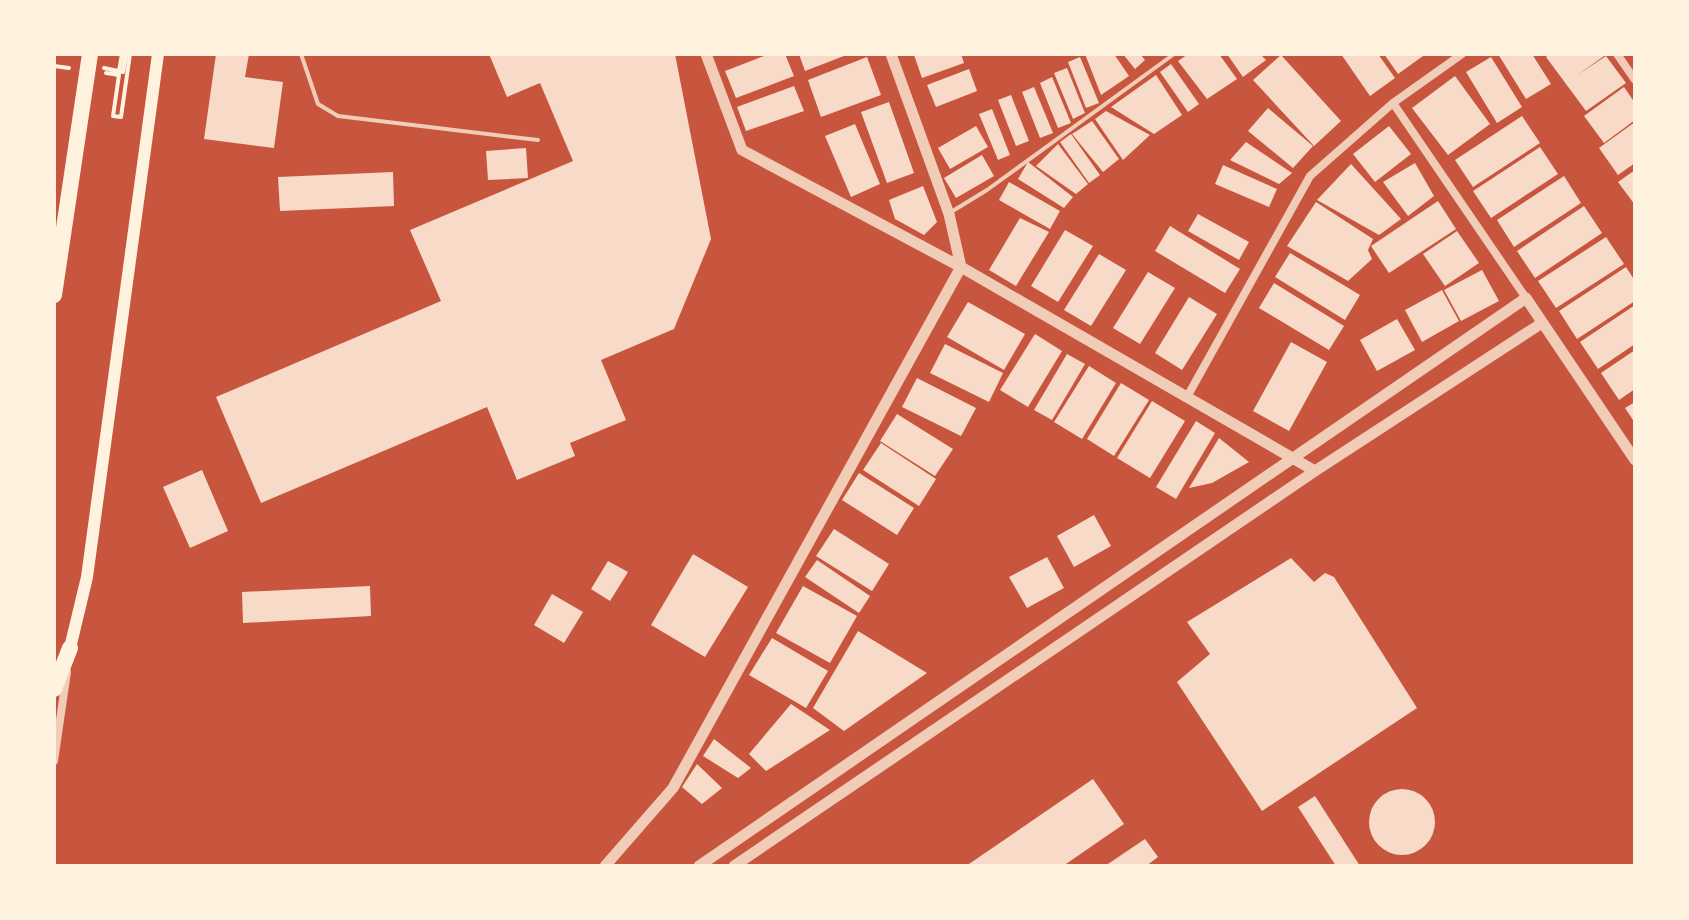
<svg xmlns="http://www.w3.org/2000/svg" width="1689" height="920" viewBox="0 0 1689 920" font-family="'DM Sans',sans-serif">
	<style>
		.building { fill: #f7dbc8 }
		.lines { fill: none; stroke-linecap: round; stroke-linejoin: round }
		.path { stroke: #fff3e0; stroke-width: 4 }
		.service { stroke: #f1ccb7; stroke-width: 4 }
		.minor { stroke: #f1ccb7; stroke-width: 8 }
		.tertiary { stroke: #f1ccb7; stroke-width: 11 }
		.secondary { stroke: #fff3e0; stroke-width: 12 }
		.motorway { stroke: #fff3e0; stroke-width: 16 }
	</style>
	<rect width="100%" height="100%" fill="#c8553d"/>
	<path class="building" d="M216,54H249L245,77L283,82L274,148L204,139Z
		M489,54H675L711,239L674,329L601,360L626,420L570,443L575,456L517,480L487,407L261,503L216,397L441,301L410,230L573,161L540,83L507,97Z
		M769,54H785L794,76L736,98L725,71Z
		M799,54H849L805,71Z
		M919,54H961L964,63L922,78L914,55Z
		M1085,54H1114L1129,76L1101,95Z
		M1123,54H1140L1145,60L1135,69Z
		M1188,54H1219L1237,79L1207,99L1178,61Z
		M1227,54H1260L1266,60L1243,77Z
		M1341,54H1378L1395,78L1370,96Z
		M1384,54H1422L1423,56L1398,74Z
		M1498,54H1532L1551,84L1526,99Z
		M1550,54H1607L1576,76L1606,56L1626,83L1586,111L1546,57Z
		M1281,55L1341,121L1314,146L1253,80Z
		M867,57L881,95L821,117L808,80Z
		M1080,57L1099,103L1086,108L1068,62Z
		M1491,57L1522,107L1497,123L1466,72Z
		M1171,64L1199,104L1188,112L1160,72Z
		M1067,68L1085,113L1073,119L1054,73Z
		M969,69L977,91L936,107L927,85Z
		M1156,75L1182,115L1154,134L1111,107Z
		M1455,76L1490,124L1448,155L1412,108Z
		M1052,77L1071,123L1058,128L1040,83Z
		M794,86L804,111L746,131L737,107Z
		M1034,87L1053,133L1040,138L1022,92Z
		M1624,87L1635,103V120L1604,143L1584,116Z
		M1011,95L1029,141L1016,146L998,100Z
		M889,102L914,173L887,183L861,112Z
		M1268,108L1313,146L1293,168L1248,131Z
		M992,109L1010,155L998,160L979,114Z
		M1106,111L1150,135L1123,160L1095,119Z
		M1522,116L1540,143L1473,187L1455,160Z
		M1092,121L1119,159L1103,172L1072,134Z
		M1635,122V163L1618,175L1599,148Z
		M855,124L880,184L851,197L825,136Z
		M976,126L988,147L950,169L938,148Z
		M1389,126L1411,154L1375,182L1353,154Z
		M1071,134L1100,175L1089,183L1060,142Z
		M1246,142L1292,173L1279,184L1230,160Z
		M1058,144L1088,184L1076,194L1036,166Z
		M1540,147L1558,174L1491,218L1473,191Z
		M526,148L528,178L488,180L486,151Z
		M982,155L994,176L956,198L944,178Z
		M1028,162L1073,197L1064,208L1018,179Z
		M1415,163L1434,196L1408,216L1383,182Z
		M1351,164L1401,219L1379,235L1317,200Z
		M1223,165L1277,189L1269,207L1215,184Z
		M1635,170V205L1618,182Z
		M393,172L394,206L280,211L278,177Z
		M1564,176L1581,203L1514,247L1497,220Z
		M1009,182L1060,211L1050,229L999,200Z
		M923,186L937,222L924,235L895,219L889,200Z
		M1438,201L1456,229L1389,273L1371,246Z
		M1316,202L1373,239L1368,250L1372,259L1348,281L1287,246Z
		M1584,206L1602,233L1535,278L1517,251Z
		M1198,214L1249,242L1239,260L1188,231Z
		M1020,218L1049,232L1016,286L989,270Z
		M1170,226L1240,269L1225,293L1155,251Z
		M1065,230L1093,246L1058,302L1031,286Z
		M1457,231L1479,263L1445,286L1423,254Z
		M1606,237L1624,264L1556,308L1538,281Z
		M1290,253L1360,295L1345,320L1275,277Z
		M1099,254L1126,270L1091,326L1064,310Z
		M1626,267L1635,281V301L1577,339L1559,311Z
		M1482,270L1499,301L1461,321L1444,290Z
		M1148,272L1175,288L1140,344L1113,328Z
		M1274,283L1344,326L1329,350L1259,308Z
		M1442,290L1459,321L1422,342L1405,310Z
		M1189,297L1217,314L1182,370L1155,353Z
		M968,302L1025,334L1004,370L947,337Z
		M1635,305V344L1598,369L1580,342Z
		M1397,319L1415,350L1377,371L1360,340Z
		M1035,334L1062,351L1028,407L1000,390Z
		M1291,342L1327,362L1289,431L1253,411Z
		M945,344L1003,373L989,402L930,373Z
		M1635,350V389L1619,400L1601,373Z
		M1067,354L1085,364L1052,420L1034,410Z
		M1089,366L1116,383L1082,439L1054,422Z
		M917,378L976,408L961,436L902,407Z
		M1121,383L1149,400L1114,456L1087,439Z
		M1152,401L1185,421L1150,478L1117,458Z
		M1635,402V423L1625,408Z
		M897,414L953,449L935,476L880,441Z
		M1196,421L1215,433L1176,499L1156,487Z
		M1219,438L1249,462L1212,483L1189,488Z
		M881,443L936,479L919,506L863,470Z
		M202,470L228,531L190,548L163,487Z
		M859,473L914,508L897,535L842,500Z
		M1094,515L1111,546L1074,567L1057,536Z
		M834,529L889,564L872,591L816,556Z
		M693,554L748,587L705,657L651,625Z
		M1047,557L1064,588L1027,608L1009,577Z
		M1291,558L1314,582L1325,573L1334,577L1417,708L1262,811L1177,682L1210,654L1187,622Z
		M817,560L870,596L859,613L805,577Z
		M608,561L628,572L610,601L591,589Z
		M370,586L371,616L243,623L242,592Z
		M803,586L857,616L830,663L776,633Z
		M552,594L583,612L564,643L534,625Z
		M858,631L927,673L844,731L813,708Z
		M772,638L828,671L806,708L749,675Z
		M791,704L830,730L766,771L749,754Z
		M714,739L751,768L738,778L703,756Z
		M697,764L722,788L702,804L682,787Z
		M1093,779L1124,824L1063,866H966Z
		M1369 822a33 33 0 1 1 66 0a33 33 0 1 1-66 0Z
		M1315,796L1360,866H1336L1298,807Z
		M1145,839L1158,857L1146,866H1105Z"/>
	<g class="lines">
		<path class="path" d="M54,66L69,68
			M104,68L123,72L126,54
			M119,71L122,54
			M106,73L119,75L113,116L121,117L130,54"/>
		<path class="service" d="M301,54L318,104L338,116L538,140
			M951,212L987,190L1174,54"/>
		<path class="minor" d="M1617,54L1635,80
			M1393,103L1526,298
			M1187,397L1310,176L1393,103L1462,54
			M54,761L67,672"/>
		<path class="tertiary" d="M706,54L742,150L961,267L1315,471
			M605,866L673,788L961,267L949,214L891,54
			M699,866L1526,298L1635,460
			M734,866L1315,471L1542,323"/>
		<path class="secondary" d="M70,648L87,577L158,54"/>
		<path class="motorway" d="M54,295L90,54
			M54,689L70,648"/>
	</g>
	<rect width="1689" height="920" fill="none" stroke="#fff3e0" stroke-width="112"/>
</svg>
